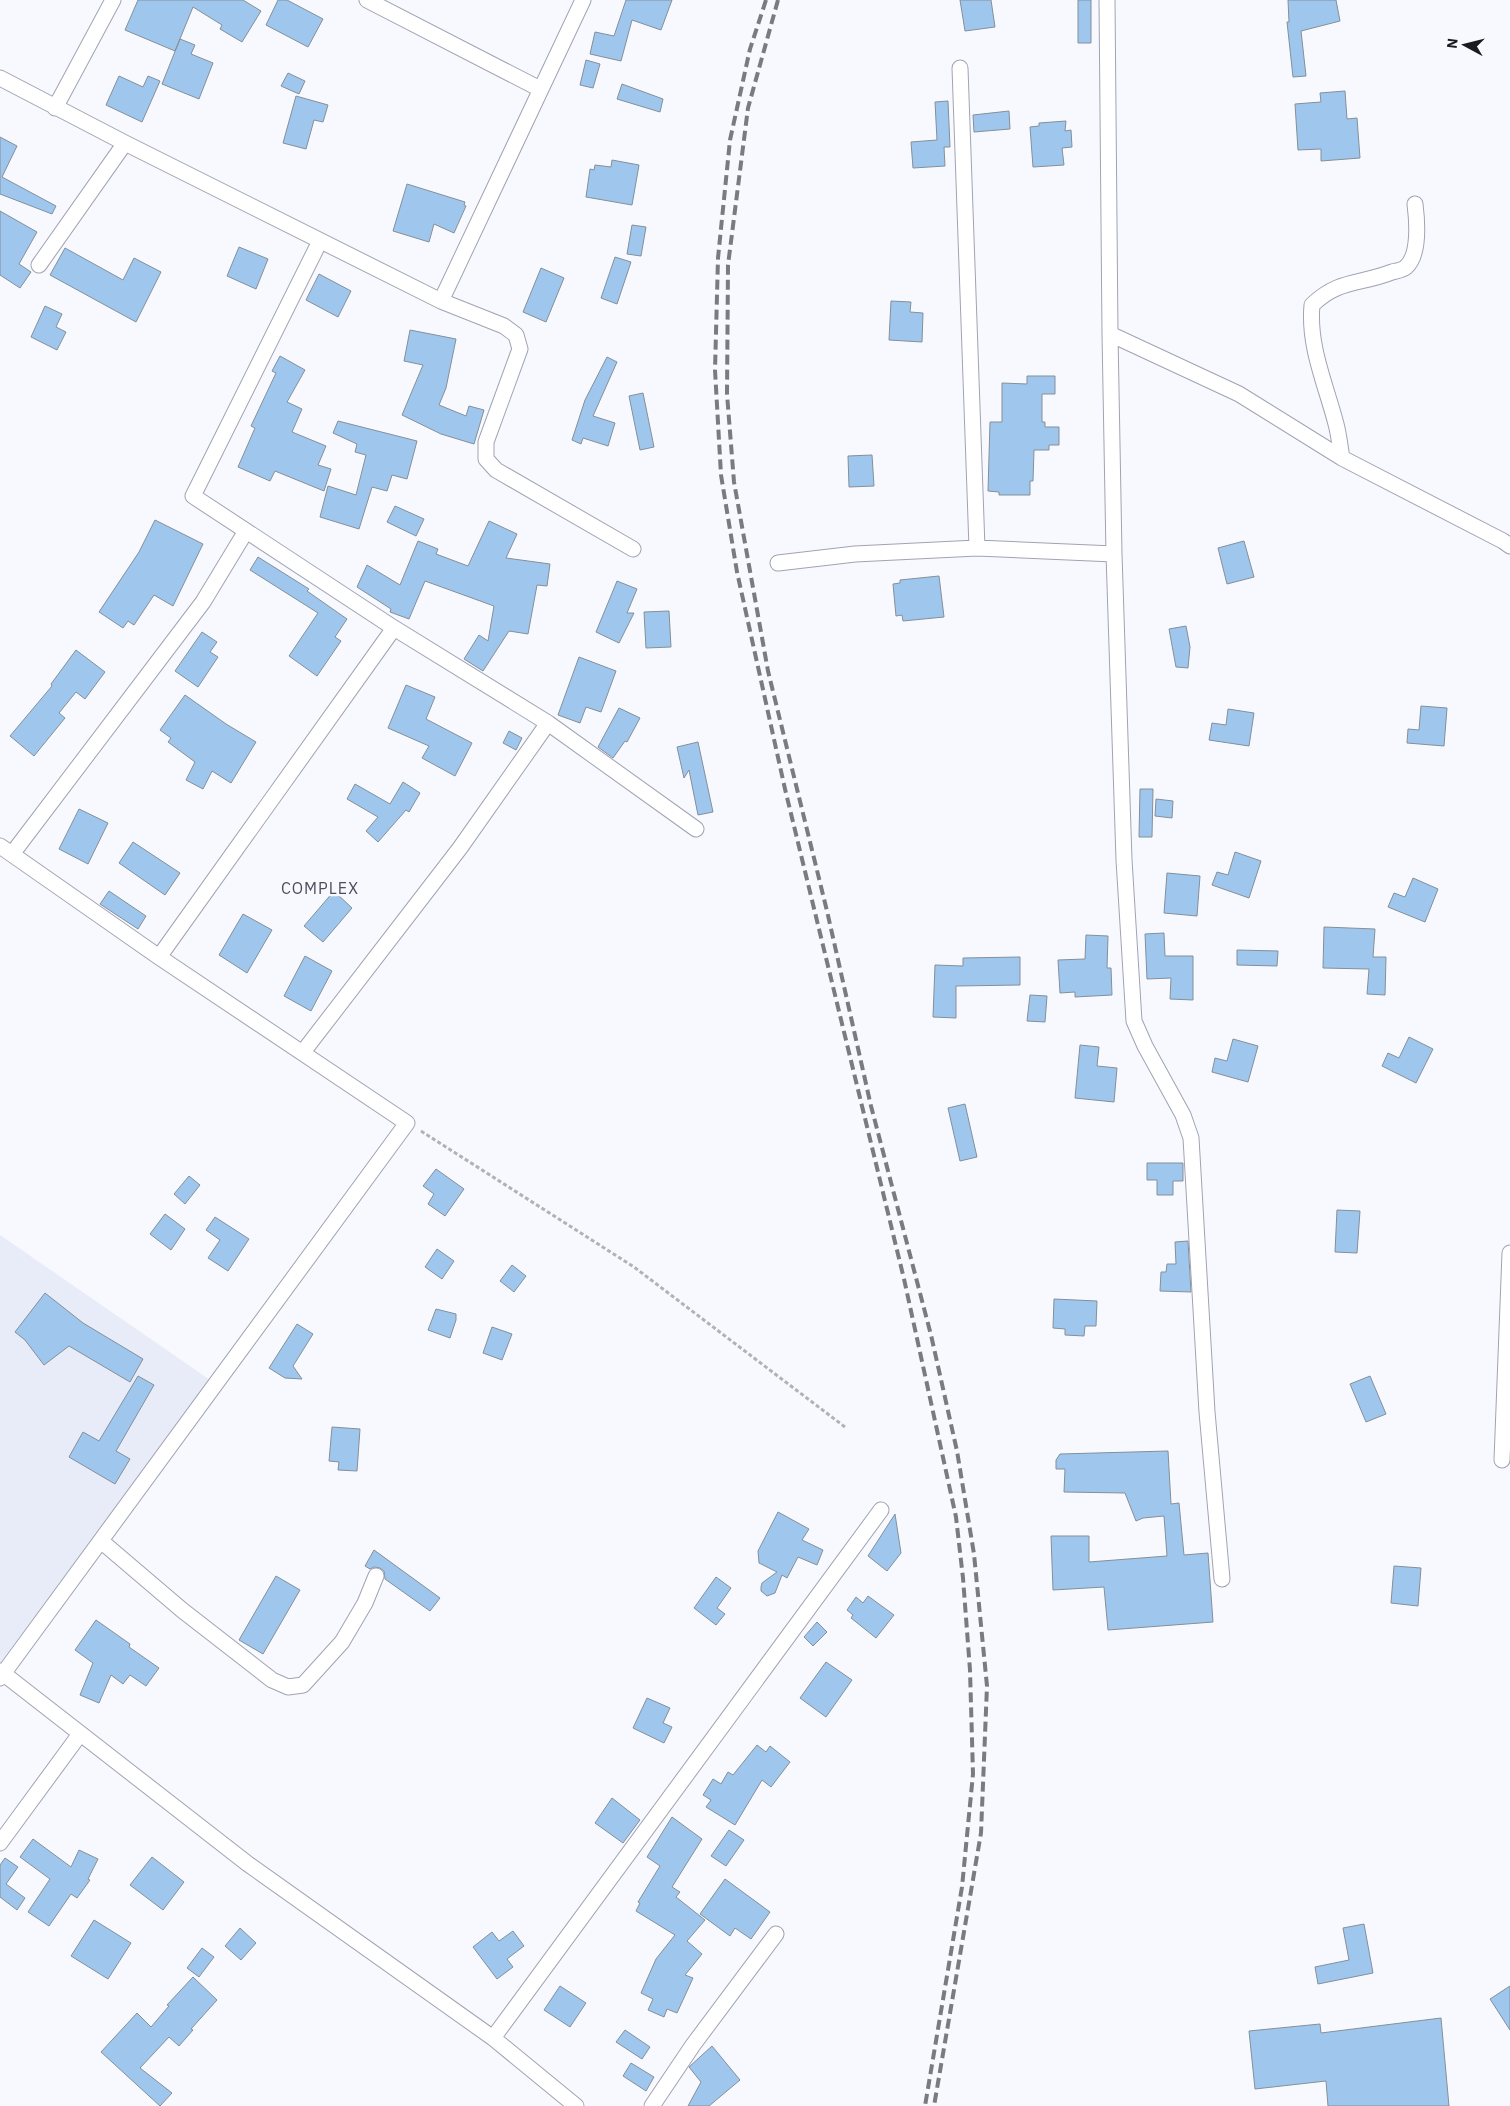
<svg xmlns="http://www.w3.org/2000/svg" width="1510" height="2106" viewBox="0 0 1510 2106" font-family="'IBM Plex Sans',sans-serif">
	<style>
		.built { fill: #e8ebf8 }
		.building { fill: #9fc7ed; stroke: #848f99 }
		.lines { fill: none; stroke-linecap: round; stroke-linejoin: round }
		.street-casing { stroke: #a1a3b2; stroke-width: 17 }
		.path { stroke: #b0b2b8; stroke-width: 3; stroke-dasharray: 4 2.5; stroke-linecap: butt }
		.street { stroke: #fff; stroke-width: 15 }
		.rail { stroke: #7a7b81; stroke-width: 4; stroke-dasharray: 10 5; stroke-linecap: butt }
		.labels { text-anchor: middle; stroke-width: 4.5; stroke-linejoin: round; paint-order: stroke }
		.quarter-label { font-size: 16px; letter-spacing: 1px; fill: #4d4f5c; stroke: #f7f9ff }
	</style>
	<rect width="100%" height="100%" fill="#f7f9ff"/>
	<path class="built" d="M0,1235L210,1380L0,1669Z"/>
	<path class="building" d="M138,0H243L261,11L242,42L220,29L222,25L193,7L175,51L125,30Z
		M278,0H287L323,19L308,47L266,25Z
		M626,0H672L661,30L632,20L621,61L590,54L595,32L614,36Z
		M960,0H991L995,27L965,31Z
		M1078,0H1091V43H1078Z
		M1288,0H1336L1340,21L1301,31L1306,76L1293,77L1287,22H1289Z
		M180,39L195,45L191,54L213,63L199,99L162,84Z
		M586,60L600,64L593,88L580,85Z
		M288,73L305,81L299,94L281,86Z
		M119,76L143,87L148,76L160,81L142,122L106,105Z
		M622,84L663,99L660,112L617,99Z
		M1345,91L1347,119L1357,118L1360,158L1321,161V149L1298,150L1295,104L1321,102L1320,93Z
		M296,96L328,105L323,122L314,120L306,149L283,143Z
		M948,101L950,147H944L945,166L913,168L911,142L937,140L935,102Z
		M1009,111L1010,129L974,132L973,115Z
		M1066,121L1065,131L1071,130L1072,147L1062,148L1064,165L1033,167L1030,127L1039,126V123Z
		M0,137L17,146L2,177L56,206L52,214L0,194Z
		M612,160L639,165L632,205L586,197L590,169L594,170L595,165L611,167Z
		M407,184L465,202L464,205L466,206L454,233L434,224L429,242L393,231Z
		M0,211L37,232L19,264L31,272L20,288L0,275Z
		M632,225L646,227L641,256L627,254Z
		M239,247L268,259L256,289L227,276Z
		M65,248L123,280L134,258L161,272L136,322L50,275Z
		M615,257L631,262L617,304L601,298Z
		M541,268L564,278L546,322L523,312Z
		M319,274L351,291L338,317L306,300Z
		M891,301L911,302L910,312L923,313L922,342L889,340Z
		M45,306L62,314L56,327L66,332L57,350L31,337Z
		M410,330L456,339L446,388L439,405L466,416L469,406L484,410L474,444L441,434L402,415L423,365L404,361Z
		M280,356L305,370L287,402L302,409L292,432L326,446L318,465L331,469L324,491L275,471L270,481L238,467L255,428L251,426L276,373L272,371Z
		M607,357L617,362L593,416L615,423L608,446L583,438L581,444L572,440L585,400Z
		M1027,376H1055V394H1042V422H1045V427H1059V445H1049V450H1034L1033,481H1030V495H999V492L988,491L990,422H1002V383L1027,384Z
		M643,393L654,447L640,450L629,396Z
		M338,421L417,441L407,479L392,475L387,491L372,487L359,529L320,517L328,486L356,495L366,455L355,452L357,444L333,433Z
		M872,455L874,486L849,487L848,456Z
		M395,506L424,519L416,536L387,522Z
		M155,520L203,544L173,606L154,595L134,625L128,621L123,628L99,612L139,552Z
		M489,521L517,534L506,558L550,564L547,586L537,585L528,634L509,631L483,671L464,659L479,635L488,641L494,606L425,581L409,619L390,612L391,609L357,587L367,565L400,585L418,541L438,549L436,554L468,566Z
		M1244,541L1254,577L1227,584L1218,548Z
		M258,557L309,589L307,591L347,619L335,637L341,641L317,676L289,656L318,613L250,570Z
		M939,576L944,617L903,621L902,615L896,616L893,584L900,583V580Z
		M617,581L637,589L627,613H634L619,643L596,632Z
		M669,611L671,647L646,648L644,612Z
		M1186,626L1190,647L1188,668L1176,667L1169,629Z
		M202,632L217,642L210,652L218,657L198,687L175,671Z
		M76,650L105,672L85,699L76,692L59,713L65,718L34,756L10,736L52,686L51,684Z
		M579,657L616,671L601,712L586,707L580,723L558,715Z
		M406,685L435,697L426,719L472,743L455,776L422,758L429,746L388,728Z
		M185,695L226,724L256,742L231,783L212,771L203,789L186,780L195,762L168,742L171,738L160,730Z
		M1421,706L1447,708L1444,746L1407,743L1408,729L1419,730Z
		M619,708L640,718L627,742L625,741L613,758L598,747Z
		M1228,709L1254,713L1249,746L1209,740L1212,723L1226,725Z
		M509,731L522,738L516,750L503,743Z
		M698,742L713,812L698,815L689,770L684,778L677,747Z
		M403,782L420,793L409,812L406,810L378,842L366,831L378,817L347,799L355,784L390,804Z
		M1140,789H1153L1152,837H1139Z
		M1156,799L1173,801L1172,818L1155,816Z
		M79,809L108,823L88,864L59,849Z
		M133,842L180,873L165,895L119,863Z
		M1235,852L1261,861L1249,898L1212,885L1217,872L1228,875Z
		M1167,873L1200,876L1197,916L1164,913Z
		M1413,878L1438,889L1425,922L1388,907L1394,893L1405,897Z
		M109,891L146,916L138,929L100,904Z
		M334,891L352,908L323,942L304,926Z
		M243,914L272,930L247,973L219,955Z
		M1324,927L1375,929L1373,957H1386L1385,995L1367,994L1369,969L1323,968Z
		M1164,933L1165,956H1193V1000L1170,999L1171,978L1147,979L1145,934Z
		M1086,935L1108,936L1107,968H1111L1112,995L1075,997V992L1060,993L1058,960L1085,959Z
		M1237,950L1278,951L1277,966L1237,965Z
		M305,956L332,971L311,1011L284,996Z
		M1020,957V985L956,986V1018L933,1017L935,965L963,966V958Z
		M1030,995L1047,996L1045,1022L1027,1021Z
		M1409,1037L1433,1049L1416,1083L1382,1066L1388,1053L1399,1058Z
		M1233,1039L1258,1046L1248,1082L1212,1072L1215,1058L1227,1061Z
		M1080,1045L1099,1047L1097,1066L1117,1068L1114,1102L1075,1098Z
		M965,1104L977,1157L960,1161L948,1108Z
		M1147,1163H1183V1181H1173V1195H1157V1180H1147Z
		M436,1169L464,1189L445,1216L428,1204L434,1194L423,1186Z
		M189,1176L200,1185L185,1204L174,1194Z
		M1337,1210L1360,1211L1357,1253L1335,1252Z
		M165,1214L185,1229L171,1250L150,1234Z
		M215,1217L249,1239L228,1271L208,1258L220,1240L206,1230Z
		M1188,1241L1191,1292L1160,1291L1161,1272H1166L1167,1264H1176L1175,1242Z
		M437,1249L454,1261L442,1279L425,1267Z
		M512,1265L526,1276L514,1292L500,1281Z
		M45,1293L83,1323L143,1359L130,1382L69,1346L44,1365L25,1340L15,1332Z
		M1054,1299L1097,1301L1096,1326H1085L1084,1336L1065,1335V1329L1053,1328Z
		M436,1309L456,1314V1320L450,1338L428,1330Z
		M297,1324L313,1334L293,1366L302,1379L285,1378L269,1368Z
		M492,1327L512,1334L502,1360L483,1353Z
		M138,1376L154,1385L116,1451L130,1459L115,1484L69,1457L83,1432L99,1441Z
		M1370,1376L1386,1414L1366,1422L1350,1384Z
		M332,1427L360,1429L357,1471L338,1470L339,1462L329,1461Z
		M1168,1451L1171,1504L1179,1503L1184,1555L1208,1553L1213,1622L1108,1630L1104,1587L1053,1590L1051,1536H1089V1562L1167,1556L1164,1516L1143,1518L1136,1521L1125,1493L1064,1492L1065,1469H1056V1460L1060,1454Z
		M778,1512L809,1529L802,1540L823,1550L817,1565L798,1557L787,1578L782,1575L775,1593L767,1596L761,1591V1587L762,1583L777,1572L759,1563L758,1551Z
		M895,1514L901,1553L887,1571L868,1556Z
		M374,1550L440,1598L430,1611L385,1579L384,1571L380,1568L374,1567L370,1569L365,1566Z
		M1394,1566L1421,1568L1418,1606L1391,1603Z
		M276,1576L300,1590L263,1654L239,1640Z
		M716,1577L731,1588L717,1608L725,1614L716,1625L694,1608Z
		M868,1596L894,1615L876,1638L851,1618L853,1615L847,1610L856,1597L863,1603Z
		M96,1620L130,1644L129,1647L159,1668L146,1686L130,1675L123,1684L111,1675L99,1703L80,1695L93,1663L75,1650Z
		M817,1622L827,1632L813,1646L804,1637Z
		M826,1662L852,1680L826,1717L800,1698Z
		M647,1698L670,1708L663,1723L672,1727L664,1743L633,1728Z
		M757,1745L766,1752L770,1746L790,1762L771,1787L762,1780L735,1825L706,1807L711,1800L703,1795L713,1779L721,1784L728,1772L733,1775Z
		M612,1798L640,1820L623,1843L595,1823Z
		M672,1817L702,1839L672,1887L680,1892L676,1897L705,1920L687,1941L702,1954L685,1975L693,1978L677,2013L667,2009L664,2017L648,2010L653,1999L641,1993L656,1959L675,1935L636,1911L640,1903L638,1902L660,1866L647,1857Z
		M729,1830L744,1840L726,1866L711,1856Z
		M33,1839L71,1867L79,1850L98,1859L88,1879L90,1880L77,1898L71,1894L49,1926L28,1912L50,1879L20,1857Z
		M152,1857L184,1882L163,1910L130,1885Z
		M5,1858L18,1867L6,1884L25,1898L17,1910L0,1897V1865Z
		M725,1879L770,1912L751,1939L735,1928L730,1936L700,1914Z
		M94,1920L131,1943L108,1979L71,1956Z
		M1364,1924L1373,1973L1318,1984L1315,1967L1349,1960L1343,1928Z
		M240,1928L256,1943L241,1960L225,1946Z
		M513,1931L524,1946L507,1959L513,1967L497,1979L473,1947L492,1932L499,1941Z
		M202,1948L214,1957L199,1977L187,1968Z
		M193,1977L217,2000L191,2029L193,2030L179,2046L169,2037L140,2068L172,2093L160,2106L101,2052L137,2013L151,2027L169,2006L167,2005Z
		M560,1986L586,2003L570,2027L544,2010Z
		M1510,1986V2030L1490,1999Z
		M1441,2018L1449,2106H1328L1326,2081L1255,2089L1249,2031L1320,2024L1321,2033Z
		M625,2030L650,2047L642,2059L616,2042Z
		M712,2046L740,2080L709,2106H688L701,2082L689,2067Z
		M631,2063L654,2077L646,2091L623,2076Z"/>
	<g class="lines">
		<defs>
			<path id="street" d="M367,0L540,89
				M1107,0L1110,334L1114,554L1124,860L1134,1021L1145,1046L1183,1115L1191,1138L1207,1412L1222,1579
				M960,68L977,548
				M0,78L125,143L441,301L504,326L516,335L520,349L486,442V459L496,470L633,549
				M55,108L113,0
				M320,241L193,496L394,628L548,723L696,829
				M39,265L125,143
				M441,301L583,0
				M1110,334L1239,394L1342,458L1503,541L1510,546
				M1342,458C1340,447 1339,435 1336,424C1326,385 1308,346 1312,305C1339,279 1359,285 1392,272C1396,271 1403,270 1406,267C1420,255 1417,220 1415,204
				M778,563L855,554L977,548L1114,554
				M0,846L159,957L407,1123L0,1678
				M12,854L203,602L246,531
				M159,957L394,628
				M303,1052L460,848L548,723
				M1502,1460L1510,1253
				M101,1541L182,1610L272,1680L288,1687L303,1685L342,1642L365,1603L376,1576
				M0,1671L248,1864L493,2038L576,2106
				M0,1843L80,1734
				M493,2038L881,1510
				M652,2106L693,2045L776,1934"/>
		</defs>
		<use href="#street" class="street-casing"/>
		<path class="path" d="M421,1131L634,1267L845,1427"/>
		<use href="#street" class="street"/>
		<path class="rail" d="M766,0L750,49L730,140L718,258L715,370L721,475L737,572L785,789L904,1279L956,1517L963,1578L970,1670L973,1774L962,1887L925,2106
			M778,0L748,108L728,265L727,394L734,482L768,671L827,911L871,1106L931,1335L957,1451L974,1554L987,1686L981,1833L934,2106"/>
	</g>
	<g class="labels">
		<g class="quarter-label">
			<text x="320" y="894">COMPLEX</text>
		</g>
	</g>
	<g transform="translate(1465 45) rotate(277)" stroke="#f7f9ff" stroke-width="4" paint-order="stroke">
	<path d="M0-4L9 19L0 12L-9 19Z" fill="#1a1b20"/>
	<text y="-8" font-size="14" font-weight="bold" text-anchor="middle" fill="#1a1b20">N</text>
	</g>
</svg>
